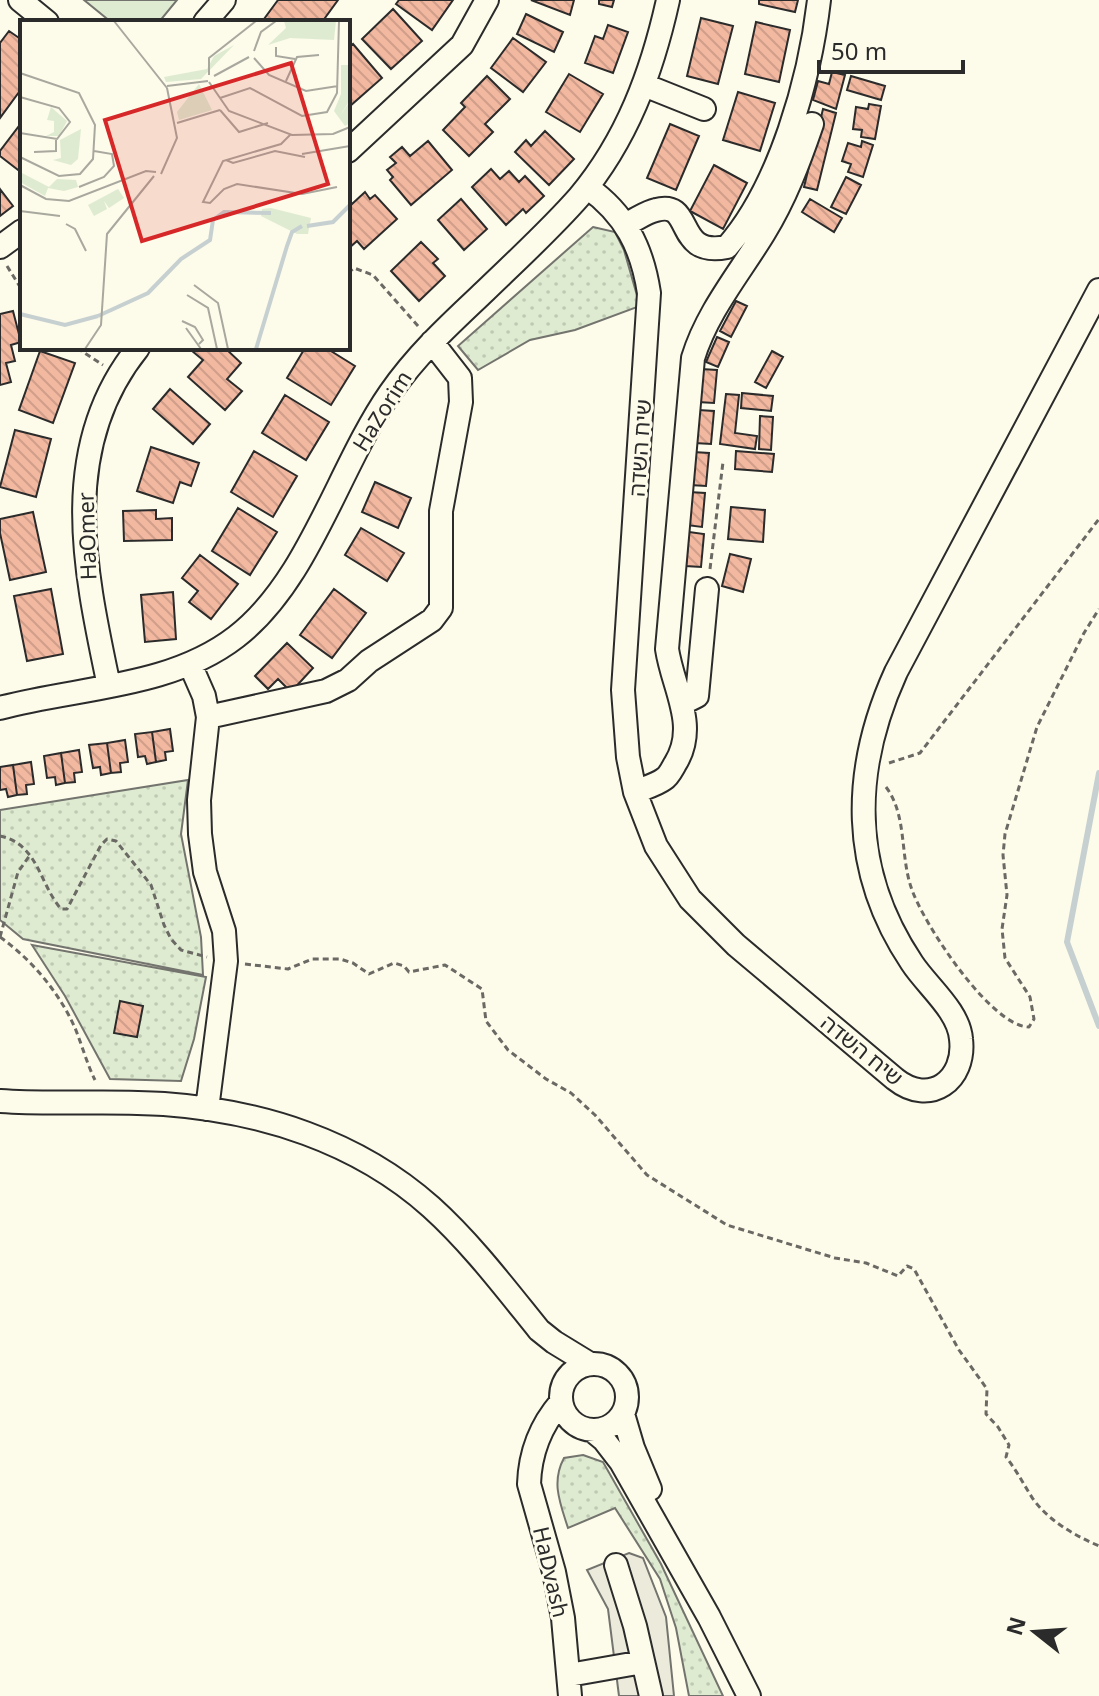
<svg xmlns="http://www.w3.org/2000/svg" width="1099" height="1696" viewBox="0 0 1099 1696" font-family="'Noto Sans','Noto Sans Hebrew',sans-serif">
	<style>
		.grass { fill: url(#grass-dots); stroke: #74746e; stroke-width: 2 }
		.garden { fill: #deebd1; stroke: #74746e; stroke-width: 2 }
		.parking { fill: #eceadb; stroke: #74746e; stroke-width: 2 }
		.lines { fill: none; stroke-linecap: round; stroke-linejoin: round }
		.stream { stroke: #c7d0d0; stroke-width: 6 }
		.building { fill: url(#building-back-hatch); stroke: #2b2b2b; stroke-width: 2 }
		.minor-casing { stroke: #2b2b2b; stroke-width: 26 }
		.path { stroke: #6a6964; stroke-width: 3; stroke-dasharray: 6 4; stroke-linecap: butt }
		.minor { stroke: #fdfbea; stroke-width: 22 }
		.labels { text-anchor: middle; stroke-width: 6; stroke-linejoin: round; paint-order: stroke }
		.street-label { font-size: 22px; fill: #2b2b2b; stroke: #fdfbea }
		.inset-river { fill: none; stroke: #c7d0d0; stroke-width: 4 }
		.inset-road { fill: none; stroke: #a9a89e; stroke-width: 2 }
		.view { fill: #d62828; fill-opacity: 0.15; stroke: #d62828; stroke-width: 4 }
		.inset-edge { fill: none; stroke: #2b2b2b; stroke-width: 4 }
	</style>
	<defs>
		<pattern id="grass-dots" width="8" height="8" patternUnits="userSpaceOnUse" patternTransform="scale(2)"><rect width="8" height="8" fill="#deebd1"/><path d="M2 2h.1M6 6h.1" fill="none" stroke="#bfcab4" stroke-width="1.8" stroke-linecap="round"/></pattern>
		<pattern id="building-back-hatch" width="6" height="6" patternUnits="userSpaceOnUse" patternTransform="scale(2)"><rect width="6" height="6" fill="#f2b8a0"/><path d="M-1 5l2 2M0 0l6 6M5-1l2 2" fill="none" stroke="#d09e8a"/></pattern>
	</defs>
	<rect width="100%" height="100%" fill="#fdfbea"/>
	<path class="grass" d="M593,227L615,232L624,250L640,306L575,330L530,340L478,370L458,346Z
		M188,780L181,834L201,937L203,975L23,939L0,920V810Z
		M32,945L206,977L194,1039L181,1081L110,1079L65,996Z
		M583,1455L603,1462L661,1564L723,1696H689L676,1628L660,1579L615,1508L568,1528C560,1503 551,1482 564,1458Z"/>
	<path class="garden" d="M84,0H177L159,22H111Z"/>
	<path class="parking" d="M629,1553L643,1558L666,1617L674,1696H619L608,1609L587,1570Z"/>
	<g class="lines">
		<path class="stream" d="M1099,773L1067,942L1099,1026"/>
	</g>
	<path class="building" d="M278,0H338L322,22H268L264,19Z
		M399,0H453L432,30L396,4Z
		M531,0H574L570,15Z
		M599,0H614L612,7L599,4Z
		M759,0H798L795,12L759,4Z
		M393,9L422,41L391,69L362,39Z
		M526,14L563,32L554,52L517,34Z
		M701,18L733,26L718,84L687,76Z
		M756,22L790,30L779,82L745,74Z
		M608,25L628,32L613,73L585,63L595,36L603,39Z
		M9,31L22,40V88L0,118V43Z
		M513,38L546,62L523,92L491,68Z
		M353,44L382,78L350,106L348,48Z
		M832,72L845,75L836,109L813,100L818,81L829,84Z
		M569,74L603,94L580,132L546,112Z
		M487,76L510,99L485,124L493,132L469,156L443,130L465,107L461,103Z
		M851,76L885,86L881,100L847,90Z
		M738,92L775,103L760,151L723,140Z
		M869,104L881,106L875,139L861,137L862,130L853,129L856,107L868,109Z
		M823,109L836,113L817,190L804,187Z
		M22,122V173L0,156V151Z
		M670,124L699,136L676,190L647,178Z
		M545,131L574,159L549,185L515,152L526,140L531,146Z
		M428,141L452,170L411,205L390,180L393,177L387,170L396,163L390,157L402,147L410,156Z
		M862,141L873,145L863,177L848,172L851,164L842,161L848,143L861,147Z
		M714,165L747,183L723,229L690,211Z
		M491,169L500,179L509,171L519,182L525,176L544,196L526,213L523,209L506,225L472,187Z
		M846,177L861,185L846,214L831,207Z
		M0,189L13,206L0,216Z
		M365,192L370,199L375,195L397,219L364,249L357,241L348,249V199L352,204Z
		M461,199L487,229L464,250L438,220Z
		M810,199L842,218L834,232L802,212Z
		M421,242L438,259L433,263L445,276L419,301L391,271Z
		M736,301L747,306L731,337L720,331Z
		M13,311L21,342L11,345L15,361L6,363L11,382L0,385V314Z
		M717,337L729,342L718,367L706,362Z
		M195,348H225L241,363L227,379L242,391L225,410L188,377L203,360L192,351Z
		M305,348H326L355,366L331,405L287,378Z
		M40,351L75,363L53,423L19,410Z
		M772,351L783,357L766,388L755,382Z
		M701,369L717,370L714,403L698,402Z
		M170,389L210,424L193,444L153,409Z
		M742,393L773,396L771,411L741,408Z
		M726,394L739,395L735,433L757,436L755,449L720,444Z
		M285,395L329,422L306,460L262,433Z
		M698,410L714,411L711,444L695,443Z
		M760,416L773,417L771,450L759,449Z
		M15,430L51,439L36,497L0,487Z
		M151,447L199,463L191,486L180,482L173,503L137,491Z
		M254,451L297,476L273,517L231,492Z
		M736,451L774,454L772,472L735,469Z
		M693,452L709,453L706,486L690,485Z
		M375,482L411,498L398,528L362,512Z
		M689,492L705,493L702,527L686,525Z
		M731,507L765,510L763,542L728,539Z
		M238,508L277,532L250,575L212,551Z
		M156,510V519L172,518V540L124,541L123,511Z
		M33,512L46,572L10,580L0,533V519Z
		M361,528L404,553L387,581L345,555Z
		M689,532L704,534L701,567L686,566Z
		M730,554L751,559L743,592L722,586Z
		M200,555L238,584L211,619L189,602L198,591L182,578Z
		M51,589L63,654L27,661L14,596Z
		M334,589L366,613L332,658L300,635Z
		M173,592L176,639L145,642L141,595Z
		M287,643L313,668L291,692L278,679L268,689L255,676Z
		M170,729L173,751L165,752L166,760L156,762L152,732Z
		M152,732L156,762L147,764L145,756L138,757L135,734Z
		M125,740L128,762L120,763L121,772L111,773L107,743Z
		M107,743L111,773L101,775L100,767L93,768L89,745Z
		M79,750L82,772L74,773L75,782L65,783L61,753Z
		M61,753L65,783L56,785L55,777L47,778L44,756Z
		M31,762L34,784L26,785L27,794L17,795L13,765Z
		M13,765L17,795L8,797L6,789L0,790V767Z
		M120,1001L143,1006L137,1037L114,1033Z"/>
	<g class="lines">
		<defs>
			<path id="minor" d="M20,0L47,22
				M205,22L224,0
				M644,85L704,109
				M348,151L462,45L487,0
				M587,187C625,214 642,247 649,293L623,690L628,757L635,792L656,846L690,899L736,945L895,1079C930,1107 966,1080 961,1039C959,1011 927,986 912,963C850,871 851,771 896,672L1099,290
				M626,224C636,220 646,212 656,210C695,199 673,258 727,247C780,187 810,78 819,0
				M0,247L22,231
				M190,664L204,696L208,717L199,800L200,834L205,872L224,931L226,961L207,1109
				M109,686C85,572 57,448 138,348
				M683,703L697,696L707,589
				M0,708C78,687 170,688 236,637C309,581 338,468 390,393C417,354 451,323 485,291C517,260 550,230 579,197C627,140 652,72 668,0
				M208,717L326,691L348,680L369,661L432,620L441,608V511L461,402L460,378L432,342
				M635,792C644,788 656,785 664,779C669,776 672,769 675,764C699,726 673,689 667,649L693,358C707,312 739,274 764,233C785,199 799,162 812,124
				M0,1101C54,1105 109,1100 164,1104C261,1111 357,1141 431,1207C471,1243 505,1288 539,1330L554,1342L590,1364
				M561 1397a33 33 0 1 1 66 0a33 33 0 1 1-66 0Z
				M561,1402C541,1425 530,1453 529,1484L554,1572L563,1618L570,1696
				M623,1414L633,1448L650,1489
				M593,1431L604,1440L621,1462L709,1617L749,1696
				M616,1565L635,1626L651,1696
				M569,1675L643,1662"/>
		</defs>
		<use href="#minor" class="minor-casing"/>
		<path class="path" d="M7,266L22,290
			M348,273L354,268L373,275L419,327
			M77,348L103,365
			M710,569L723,462
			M889,763L920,753L1099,519
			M886,787C907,815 900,854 911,887C922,922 991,1027 1029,1027L1034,1019L1030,997L1005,958L1002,929L1007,895L1003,855L1005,834L1037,727L1084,633L1099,609
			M0,836C38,844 39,883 61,909H67L101,845L107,839L116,841L151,885L164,925L171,939L181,950L207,957
			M0,937C31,959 59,992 75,1028C82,1045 87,1064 95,1080
			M0,937L18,872L30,855
			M245,964L288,969L312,959H340L353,963L369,974L394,963L404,966L409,972L445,965L482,989L486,1021L508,1050L546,1079L571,1093L595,1115L647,1175L727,1225L835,1258L866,1263L898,1276L907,1266L914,1269L959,1350L987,1389L986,1414L998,1427L1009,1445L1006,1457C1017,1471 1024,1485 1033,1499C1049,1521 1074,1535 1099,1546"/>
		<use href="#minor" class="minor"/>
	</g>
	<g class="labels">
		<g class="street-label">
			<text transform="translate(382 411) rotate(-58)" y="8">HaZorim</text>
			<text transform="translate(640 448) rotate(-86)" y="8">שיח השדה</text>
			<text transform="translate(87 536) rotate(-92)" y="8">HaOmer</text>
			<text transform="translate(862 1050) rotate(39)" y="8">שיח השדה</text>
			<text transform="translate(551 1572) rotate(77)" y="8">HaDvash</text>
		</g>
	</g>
	<g transform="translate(20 20)">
		<rect width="330" height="330" fill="#fdfbea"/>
		<path d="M264,1H316L314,20L270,18L248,25L266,8ZM214,25L181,59L146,62L144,57L187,49L194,36ZM321,45H330L328,83L320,96L330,81V103L325,106L314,91L321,74ZM179,64L192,90L159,100L157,92ZM31,87L47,101L39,116H26L34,112V101L27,100ZM61,109L58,139L51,145L33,140L41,138L40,120ZM0,152L29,167L37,159L56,160L58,167L44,171L28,168L25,176L0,162ZM251,188L291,198L288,214H277L241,196L242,189Z" fill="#deebd1"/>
		<path d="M98,169L104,178L89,188L84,181L87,189L74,196L68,185Z" fill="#deebd1"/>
		<path class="inset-river" d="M287,206L313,202L330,185M0,294L45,305L78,296M78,296L128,273L161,239L190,220L193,200L204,192L251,193M236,329L267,226L272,212L282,206"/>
		<path class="inset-road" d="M94,1L147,68M256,27V36L275,39M234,31L241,12L256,1M234,38L249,55L286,71L318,66M0,53L59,73L75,105L73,139L60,154L39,156L0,137M189,55V38L236,1M194,56L229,37M266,61L277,37L299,35M189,62L209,91L272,115L313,114L330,107M147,66L188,61M0,77L39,88L50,102L37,119L0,113M200,78L230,68L282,96L307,92L317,73L319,1M200,90L219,112L248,103M157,103L200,90M271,114L261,124L203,141L183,182L190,183L204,169L217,164L282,174L317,167M14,132L36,131V120M282,134L330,126M206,140L213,143L255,131L285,137M141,154L157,118L147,68M0,165L26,179L49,181L126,151L136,152M59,167L84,157L94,146L92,134L74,131M0,191L40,196M46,204L55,209L66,231M174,265L198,283L208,329M167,275L188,288L197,329M162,301L175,307L183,320L179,324M166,308L181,329M65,329L81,305L87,214L134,156"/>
		<path class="view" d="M271,43L308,164L122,221L85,100Z"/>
		<rect width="330" height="330" class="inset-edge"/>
	</g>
	<g transform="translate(1035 1632) rotate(287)" stroke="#fdfbea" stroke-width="6" paint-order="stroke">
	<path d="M0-6L14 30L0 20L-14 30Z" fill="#2b2b2b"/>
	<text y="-12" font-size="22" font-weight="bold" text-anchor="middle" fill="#2b2b2b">N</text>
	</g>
	<path d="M819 60v12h144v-12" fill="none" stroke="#2b2b2b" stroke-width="4"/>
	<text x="831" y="60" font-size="24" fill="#2b2b2b" stroke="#fdfbea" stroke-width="6" paint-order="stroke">50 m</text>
</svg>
